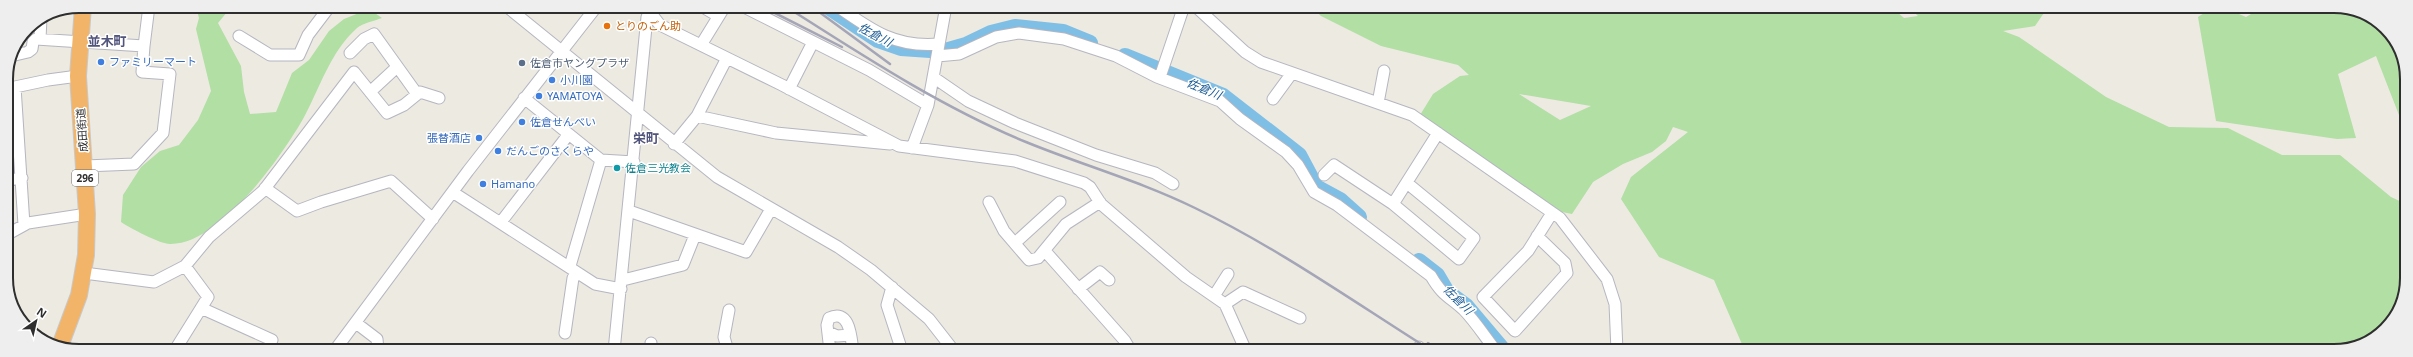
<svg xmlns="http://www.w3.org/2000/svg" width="2413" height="357" viewBox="0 0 2413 357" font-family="'Noto Sans','Noto Sans JP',sans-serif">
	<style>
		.green { fill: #b1dfa4; fill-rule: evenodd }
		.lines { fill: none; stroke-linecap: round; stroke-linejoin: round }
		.river { stroke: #7fbee5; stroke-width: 16 }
		.minor-casing { stroke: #b5b6c0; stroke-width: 13 }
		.highway-casing { stroke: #c9c9c9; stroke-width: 18 }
		.minor { stroke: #fff; stroke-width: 11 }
		.highway { stroke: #f1b469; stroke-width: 16 }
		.rail { stroke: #a4a5b6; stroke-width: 2.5 }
		.food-dot { fill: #e8710a; stroke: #fff; stroke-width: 1.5 }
		.shop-dot { fill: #3f7fe0; stroke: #fff; stroke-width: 1.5 }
		.service-dot { fill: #5c6f8a; stroke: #fff; stroke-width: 1.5 }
		.culture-dot { fill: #0f9aa8; stroke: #fff; stroke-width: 1.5 }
		.labels { text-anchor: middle; stroke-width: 3; stroke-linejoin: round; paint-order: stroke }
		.shield { fill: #fff; stroke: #6d6d6d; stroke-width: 1 }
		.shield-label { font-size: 10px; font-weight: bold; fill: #2e2e2e }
		.food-label { font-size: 11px; fill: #c56008; stroke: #fff; text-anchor: start }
		.shop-label { font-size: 11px; fill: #366cbe; stroke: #fff; text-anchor: start }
		.service-label { font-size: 11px; fill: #4e5e75; stroke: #fff; text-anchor: start }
		.street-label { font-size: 11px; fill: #2e2e2e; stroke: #fff }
		.culture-label { font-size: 11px; fill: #0d838f; stroke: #fff; text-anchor: start }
		.water-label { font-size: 12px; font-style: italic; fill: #1a5c95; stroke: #fff }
		.quarter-label { font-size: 13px; font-weight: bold; fill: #51547b; stroke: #fff }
		.rim { fill: none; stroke: #2e2e2e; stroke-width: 2 }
	</style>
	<rect width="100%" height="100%" fill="#edeae2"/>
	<path class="green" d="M196,6H232L218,23L241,66L244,92L250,114L276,112L292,73L309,60L329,31L344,19L369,9L382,18C374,21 363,23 357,28C330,52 320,88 303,119C281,157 220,245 170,244C160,244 130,228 121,222L123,195L141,167L160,151L179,145L198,120L211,91L196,29L199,18Z
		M1310,6H1890L1904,18L1918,16L1908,6L2048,7L2035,26L2003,31L2019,37L2106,97L2169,127L2228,128L2282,155H2340L2391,197L2406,204V287L2382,333L2334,351H1745L1714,280L1659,257L1621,199L1631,177L1688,132L1673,127L1666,141L1652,152L1623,164L1593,182L1572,214L1542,208L1417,120L1433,94L1460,76L1469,75L1458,65L1381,46L1321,16ZM1519,94L1591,106L1560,120Z
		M2263,7H2343L2382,24L2406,65V133L2376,56L2338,74L2356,138L2337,139L2216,121L2198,17C2219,3 2225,8 2246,17Z"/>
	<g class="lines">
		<path class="river" d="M827,6L878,40L901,48L945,51L966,45L991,33L1015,27L1063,32L1090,43
			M1125,56L1223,96L1299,155L1316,187L1340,200L1359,217
			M1419,261L1437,275L1447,292L1466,306L1504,351"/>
		<defs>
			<path id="minor" d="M506,6L717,177L838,247L871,270L929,319L954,351
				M701,6L718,16
				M742,6L869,70L928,105
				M837,6C871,30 896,48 939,44
				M1195,6L1245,52L1261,62L1412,115L1560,218L1607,279L1615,304L1617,351
				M653,16L660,25L782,85L899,146L1015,161L1084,183L1090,187L1101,204L1186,277L1225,304L1246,351
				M239,36L270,55H299L308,35L330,6
				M40,39L41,18
				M701,45L725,6
				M350,53L364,39L374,34L417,94
				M11,56L28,52L32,49L33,42L36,39L144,46L149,6
				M937,56L959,54L996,37L1019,33L1064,39L1116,56L1157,77L1220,101L1240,119L1286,152L1298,165L1314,192L1337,205L1431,276C1442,295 1448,296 1463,309C1475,321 1485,337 1496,351
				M933,77L968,101L1015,123L1096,155L1155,173L1173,184
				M1160,77L1184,6
				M789,89L813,42
				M370,92L397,67
				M524,98L601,160L570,266
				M1273,99L1292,73
				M1378,103L1384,71
				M697,116L776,133L890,144
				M674,144L697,116L727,58
				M912,148L928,105L946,6
				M601,160L634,162
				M85,166L134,164L163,133L170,74L142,72L144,46
				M1324,175L1334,165L1393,204L1438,133
				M7,180L22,178
				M265,188L297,211L321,202L391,181L433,219
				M454,193L595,284L621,289
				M989,202L1004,231L1029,260L1038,258L1066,224L1100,202
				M1393,204L1459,259L1474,238L1407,183
				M629,211L746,252L771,209
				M501,222L568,135
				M24,225L15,87L48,80L78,76
				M8,234L28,223L87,214
				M1537,236L1565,263L1567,273L1515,331L1483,297L1528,251L1552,213
				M1015,243L1060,202
				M1045,251L1125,341L1131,351
				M84,273L154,282L185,266L209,237L263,191L354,72L387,113L404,105L420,92L439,98
				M623,280L683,265L695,235
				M892,287L887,305L902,351
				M1078,289L1100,272L1109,280
				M1214,296L1228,274
				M1225,304L1243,292L1300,318
				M201,308L272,340
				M356,323L377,339L378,350
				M828,332L837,336L850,335
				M565,333L573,278L578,273
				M1419,347L1420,351
				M175,350L208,297L185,266
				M335,350L468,171L597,6
				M614,351L647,17
				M651,351V343
				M728,351L724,337L729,310
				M830,351L827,325L829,318C850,308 851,337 853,351"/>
			<path id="highway" d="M60,346L79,295L86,255L87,214L78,76L83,6"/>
		</defs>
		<use href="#minor" class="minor-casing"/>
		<use href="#highway" class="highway-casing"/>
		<use href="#minor" class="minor"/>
		<use href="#highway" class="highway"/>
		<path class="rail" d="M761,6L842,47
			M785,6C862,55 941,107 1026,142C1082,165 1140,181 1195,208C1278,248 1354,302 1432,351
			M811,6L890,64
			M1428,343L1441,351"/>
	</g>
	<circle class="food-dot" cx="607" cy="26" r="4"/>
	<g class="shop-dot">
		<circle cx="101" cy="62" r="4"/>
		<circle cx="552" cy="80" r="4"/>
		<circle cx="539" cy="96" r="4"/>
		<circle cx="522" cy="122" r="4"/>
		<circle cx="479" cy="138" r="4"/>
		<circle cx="498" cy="151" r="4"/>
		<circle cx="483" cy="184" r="4"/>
	</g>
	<circle class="service-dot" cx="522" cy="63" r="4"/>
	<circle class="culture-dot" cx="617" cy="168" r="4"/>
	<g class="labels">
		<rect class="shield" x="72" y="170" width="26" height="16" rx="3"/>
		<g class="shield-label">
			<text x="85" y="182">296</text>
		</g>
		<g class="food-label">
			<text x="615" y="30">とりのごん助</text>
		</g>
		<g class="shop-label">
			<text x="109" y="66">ファミリーマート</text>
			<text x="560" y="84">小川園</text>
			<text x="547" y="100">YAMATOYA</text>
			<text x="530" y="126">佐倉せんべい</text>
			<text x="471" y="142" text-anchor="end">張替酒店</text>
			<text x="506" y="155">だんごのさくらや</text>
			<text x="491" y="188">Hamano</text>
		</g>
		<g class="service-label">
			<text x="530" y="67">佐倉市ヤングプラザ</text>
		</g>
		<g class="street-label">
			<text transform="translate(82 130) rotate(-94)" y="4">成田街道</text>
		</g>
		<g class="culture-label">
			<text x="625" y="172">佐倉三光教会</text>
		</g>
		<g class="water-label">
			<text transform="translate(875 35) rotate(28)" y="4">佐倉川</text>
			<text transform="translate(1204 89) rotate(23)" y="4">佐倉川</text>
			<text transform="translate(1458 300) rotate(45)" y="4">佐倉川</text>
		</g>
		<g class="quarter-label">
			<text x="107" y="46">並木町</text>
			<text x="646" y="143">栄町</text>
		</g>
	</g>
	<path d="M0 0H2413V357H0ZM79 13H2334A66 66 0 0 1 2400 79V278A66 66 0 0 1 2334 344H79A66 66 0 0 1 13 278V79A66 66 0 0 1 79 13Z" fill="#eee" fill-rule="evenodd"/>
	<path class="rim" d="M79 13H2334A66 66 0 0 1 2400 79V278A66 66 0 0 1 2334 344H79A66 66 0 0 1 13 278V79A66 66 0 0 1 79 13Z"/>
	<g transform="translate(36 321) rotate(34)" stroke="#ffffff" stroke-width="3" paint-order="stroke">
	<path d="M0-3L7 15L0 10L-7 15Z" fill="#2e2e2e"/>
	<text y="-6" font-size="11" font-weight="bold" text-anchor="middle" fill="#2e2e2e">N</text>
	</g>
</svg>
